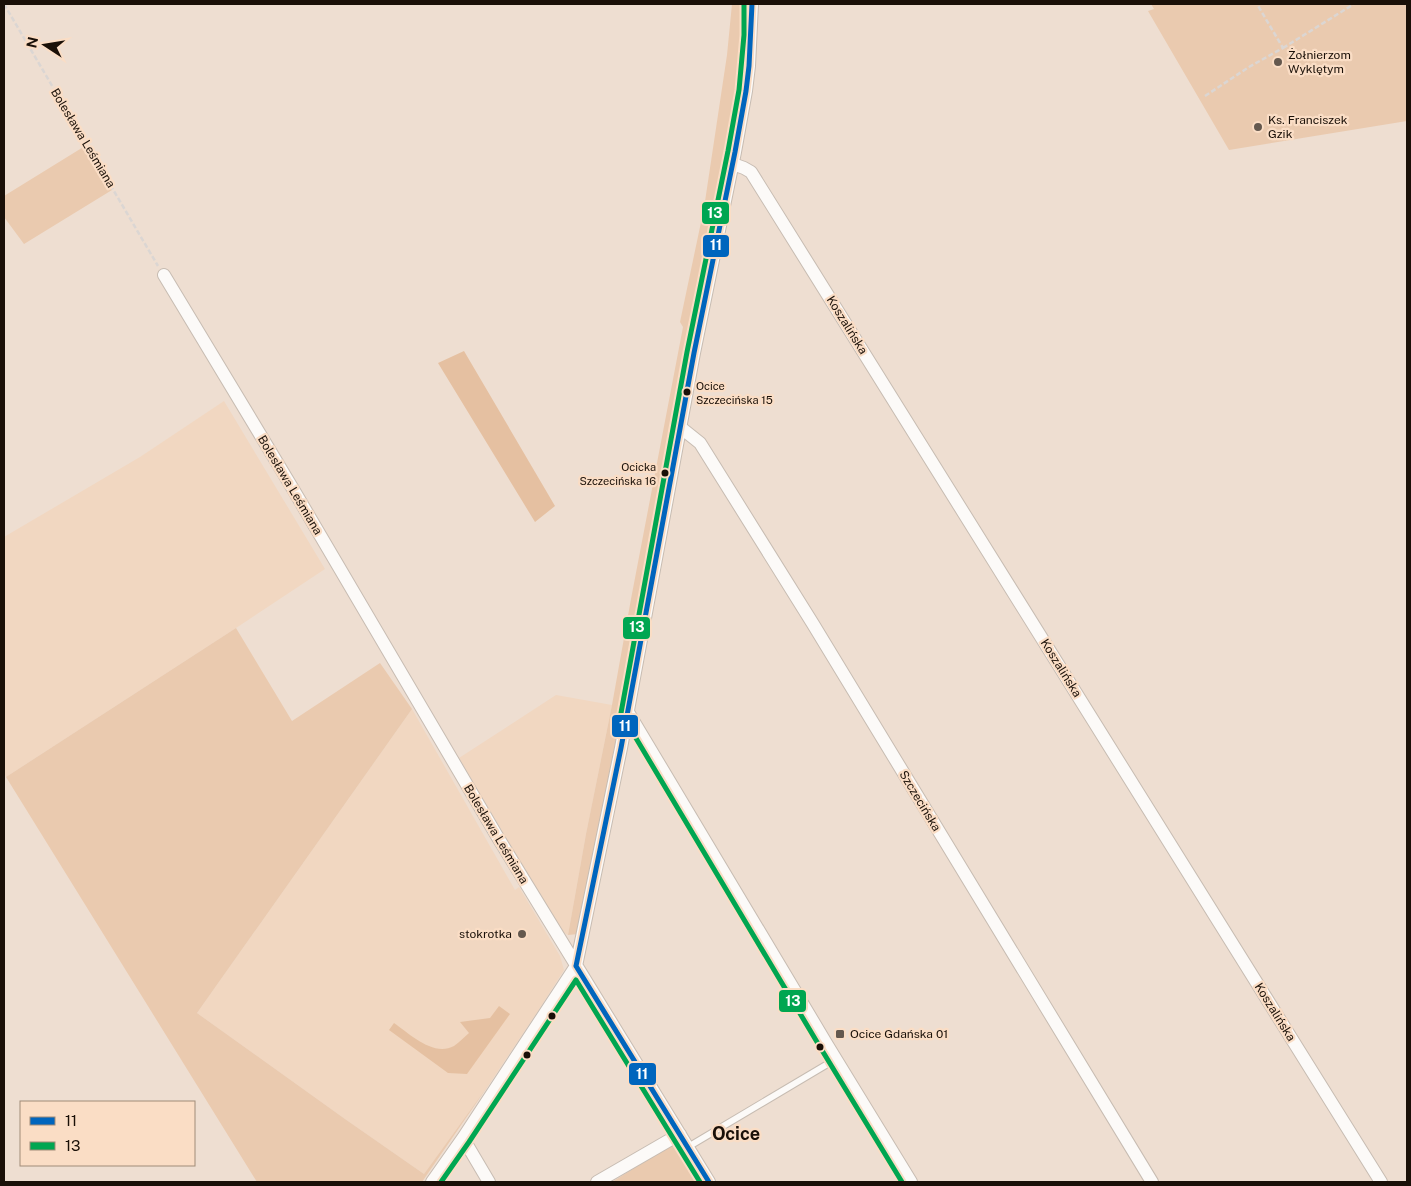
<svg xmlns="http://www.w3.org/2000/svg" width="1411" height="1186" viewBox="0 0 1411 1186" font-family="'Public Sans',sans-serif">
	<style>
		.built { fill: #f1d7c1 }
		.green { fill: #eacaaf }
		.forest { fill: #e5c0a1 }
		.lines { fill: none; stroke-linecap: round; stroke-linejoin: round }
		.service-casing { stroke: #c7bcb2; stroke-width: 8 }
		.minor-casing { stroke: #c7bcb2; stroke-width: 14 }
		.path { stroke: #dbd6d3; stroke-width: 2.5; stroke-dasharray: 5 2.5; stroke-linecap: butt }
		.service { stroke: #fcfaf8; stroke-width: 6 }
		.minor { stroke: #fcfaf8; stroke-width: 12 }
		.bus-1-casing { stroke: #faddc5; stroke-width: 9 }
		.bus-2-casing { stroke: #faddc5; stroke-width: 9 }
		.bus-1 { stroke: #0065bd; stroke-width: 5 }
		.bus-2 { stroke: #00a651; stroke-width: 5 }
		.poi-dot { fill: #64584e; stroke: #faddc5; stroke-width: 2 }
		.bus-dot { fill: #1a1008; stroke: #faddc5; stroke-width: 2 }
		.labels { text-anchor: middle; stroke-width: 4.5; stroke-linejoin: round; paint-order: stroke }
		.bus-label { font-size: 11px; fill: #1a1008; stroke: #faddc5; text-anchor: start }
		.poi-label { font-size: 12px; fill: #1a1008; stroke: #faddc5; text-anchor: start }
		.street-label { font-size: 12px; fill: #1a1008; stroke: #faddc5 }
		.district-label { font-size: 18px; font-weight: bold; fill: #1a1008; stroke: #faddc5 }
		.line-badge { stroke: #faddc5; stroke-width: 2 }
		.badge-label { font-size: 14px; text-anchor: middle; font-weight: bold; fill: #fff }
	</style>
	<rect width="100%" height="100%" fill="#eeded1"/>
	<path class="built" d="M224,401L325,569L236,628L6,777L4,773V537L140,457Z
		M556,695L612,705L586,834L568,935L561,931L459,758Z
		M412,709L515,890L519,887L560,956L564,970L538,1011L490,1083L424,1174L345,1119L197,1013Z"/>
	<path class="green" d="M732,4H745L743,35L736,92L633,652L578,934L568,935L586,834L612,705L631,599L683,327L680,322L704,208L727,55Z
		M1151,4H1407V121L1229,150L1148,11L1154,9Z
		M85,146L112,190L24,244L4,217V196Z
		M236,628L292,721L380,663L412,709L197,1013L345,1119L424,1174L490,1083L422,1182H257L6,777Z
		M673,1144L695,1182H612Z"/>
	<path class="forest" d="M464,351L555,506L535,522L438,363Z
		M499,1006L510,1014L467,1074L448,1073L389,1030L394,1023C410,1034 433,1057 454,1046C460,1042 464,1037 469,1033L460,1022L490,1018Z"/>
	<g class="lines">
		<defs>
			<path id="service" d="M688,1147L836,1059"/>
			<path id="minor" d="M733,164L744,168L751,172L1381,1182
				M164,275L293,489L497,836L709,1182
				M680,427L700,443L813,624L1152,1182
				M628,712L826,1043L911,1182
				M463,1138L489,1182
				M432,1182L463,1138L576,966L621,748L694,353L735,152L746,91L749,66L752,4
				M597,1182L680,1134"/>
		</defs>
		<use href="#service" class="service-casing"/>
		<use href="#minor" class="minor-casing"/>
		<path class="path" d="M4,4L158,266
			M1283,48L1354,4
			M1205,96L1249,67L1283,48L1257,4"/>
		<use href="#service" class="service"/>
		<use href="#minor" class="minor"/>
		<defs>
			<path id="bus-1" d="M576,966L621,748L694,353L735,152L746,91L749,66L752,4
				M576,966L709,1182"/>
			<path id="bus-2" d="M744,4V35L739,90L728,151L687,352L621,713L820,1047L902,1182
				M441,1182L469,1142L576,980L700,1182"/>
		</defs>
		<use href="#bus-1" class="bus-1-casing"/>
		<use href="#bus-2" class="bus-2-casing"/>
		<use href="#bus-1" class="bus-1"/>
		<use href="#bus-2" class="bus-2"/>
	</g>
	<g class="poi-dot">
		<circle cx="1278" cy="62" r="5"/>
		<circle cx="1258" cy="127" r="5"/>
		<circle cx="522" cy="934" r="5"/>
		<rect x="835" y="1029" width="10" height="10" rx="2.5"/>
	</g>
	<g class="bus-dot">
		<circle cx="687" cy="392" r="4.5"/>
		<circle cx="665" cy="473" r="4.5"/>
		<circle cx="552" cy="1016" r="4.5"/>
		<circle cx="820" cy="1047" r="4.5"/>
		<circle cx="527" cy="1055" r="4.5"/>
	</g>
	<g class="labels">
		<g class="bus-label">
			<text x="696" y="390">Ocice<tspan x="696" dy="14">Szczecińska 15</tspan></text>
			<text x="656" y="471" text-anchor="end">Ocicka<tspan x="656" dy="14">Szczecińska 16</tspan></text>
		</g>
		<g class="poi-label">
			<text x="1288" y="59">Żołnierzom<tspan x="1288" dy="14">Wyklętym</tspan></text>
			<text x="1268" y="124">Ks. Franciszek<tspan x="1268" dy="14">Gzik</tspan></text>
			<text x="512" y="938" text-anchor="end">stokrotka</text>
			<text x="850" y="1038">Ocice Gdańska 01</text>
		</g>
		<g class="street-label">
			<text transform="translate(83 138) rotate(59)" y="4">Bolesława Leśmiana</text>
			<text transform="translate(847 325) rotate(58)" y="4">Koszalińska</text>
			<text transform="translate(290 485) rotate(59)" y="4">Bolesława Leśmiana</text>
			<text transform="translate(1061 668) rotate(58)" y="4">Koszalińska</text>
			<text transform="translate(920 801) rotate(59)" y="4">Szczecińska</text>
			<text transform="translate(496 834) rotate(59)" y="4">Bolesława Leśmiana</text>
			<text transform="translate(1275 1012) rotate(58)" y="4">Koszalińska</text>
		</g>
		<g class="district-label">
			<text x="736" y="1140">Ocice</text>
		</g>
	</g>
	<g class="line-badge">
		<rect x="701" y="201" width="29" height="24" rx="5" fill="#00a651"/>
		<rect x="702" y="234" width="28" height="24" rx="5" fill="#0065bd"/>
		<rect x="622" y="616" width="29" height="24" rx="5" fill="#00a651"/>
		<rect x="611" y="714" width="28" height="24" rx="5" fill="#0065bd"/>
		<rect x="778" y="989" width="29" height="24" rx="5" fill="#00a651"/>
		<rect x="628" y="1062" width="29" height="24" rx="5" fill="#0065bd"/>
	</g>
	<g class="badge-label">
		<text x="715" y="218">13</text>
		<text x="716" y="250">11</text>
		<text x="637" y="632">13</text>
		<text x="625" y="731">11</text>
		<text x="793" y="1006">13</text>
		<text x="642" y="1079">11</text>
	</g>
	<rect width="1411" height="1186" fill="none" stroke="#1a1008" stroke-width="10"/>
	<rect x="20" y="1101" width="175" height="65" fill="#faddc5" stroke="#a08b79"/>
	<rect x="30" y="1117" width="25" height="8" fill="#0065bd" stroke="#a08b79"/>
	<text x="65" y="1126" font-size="15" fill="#1a1008">11</text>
	<rect x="30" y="1142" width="25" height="8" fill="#00a651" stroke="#a08b79"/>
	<text x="65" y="1151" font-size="15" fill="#1a1008">13</text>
	<g transform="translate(45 45) rotate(282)" stroke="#faddc5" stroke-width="4" paint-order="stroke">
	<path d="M0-4L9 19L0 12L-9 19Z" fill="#1a1008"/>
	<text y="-8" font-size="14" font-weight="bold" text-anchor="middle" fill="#1a1008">N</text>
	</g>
</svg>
